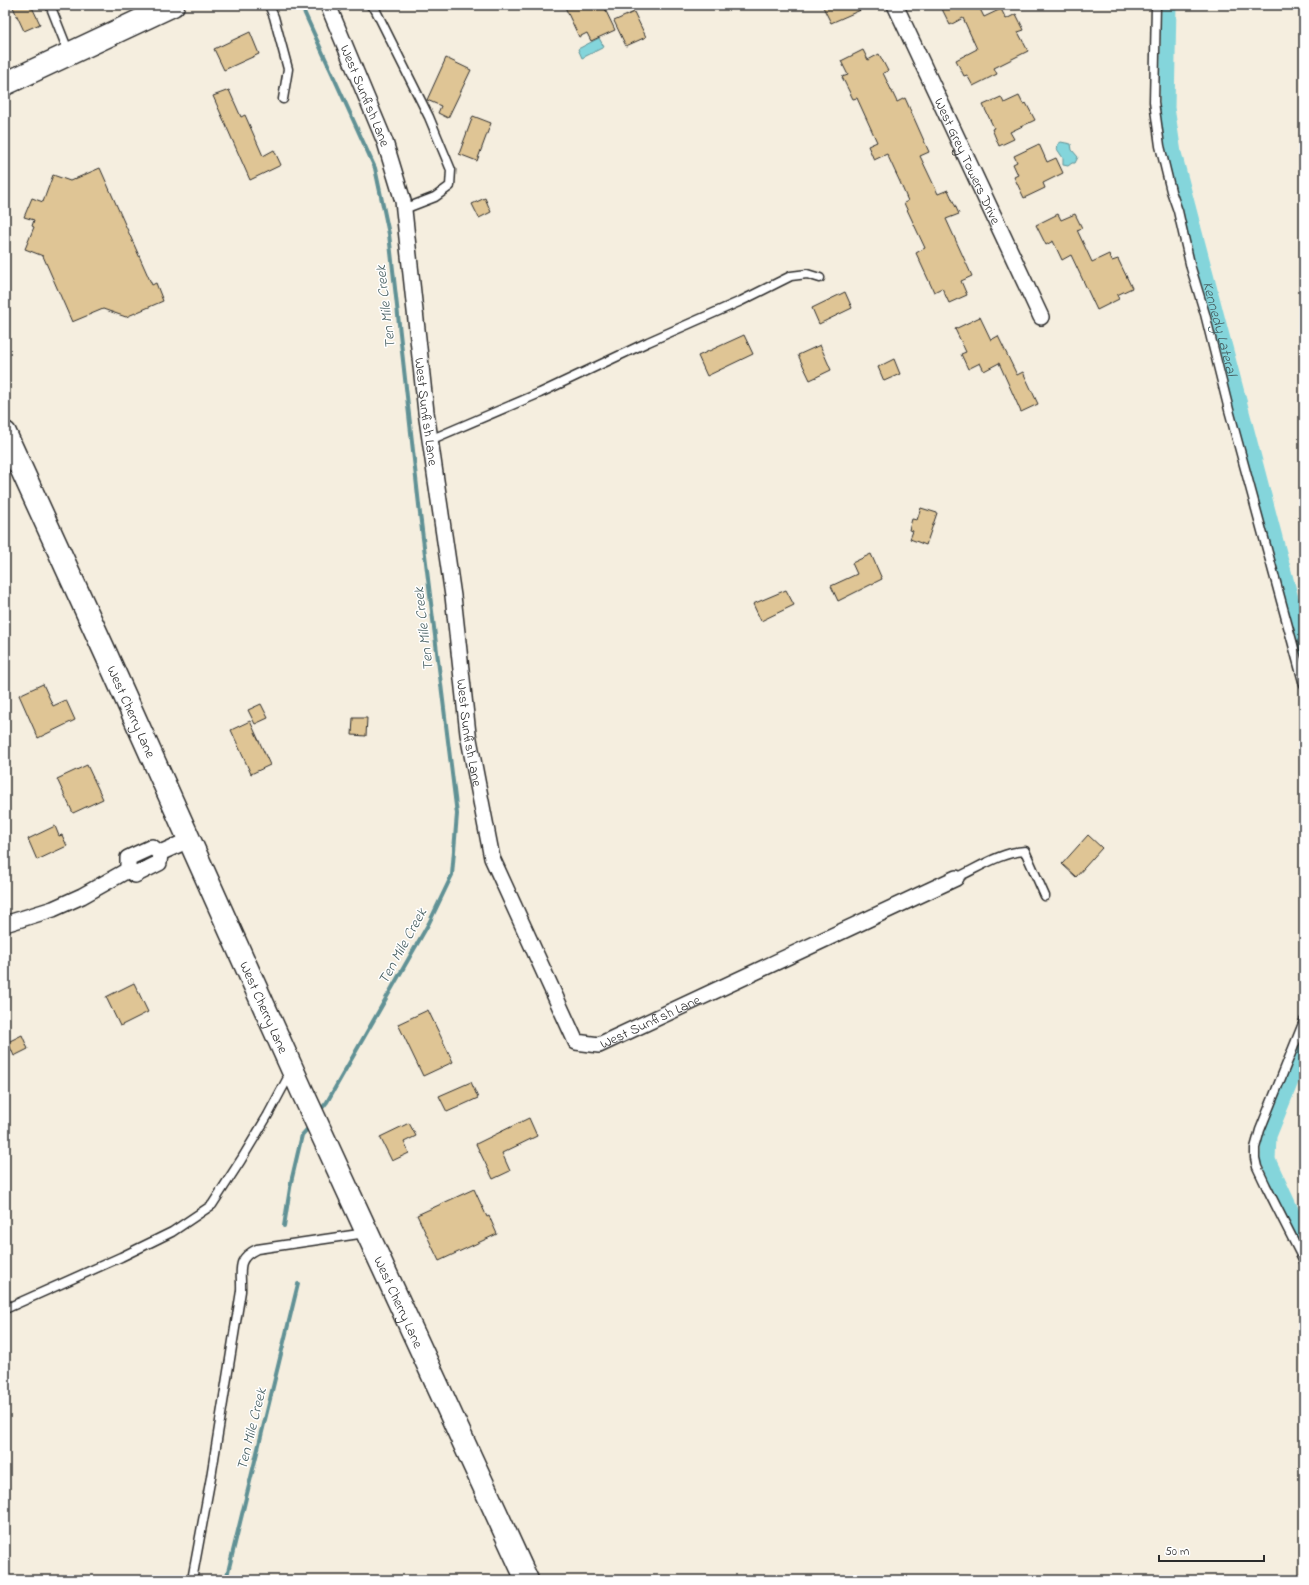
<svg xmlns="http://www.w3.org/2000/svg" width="1309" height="1585" viewBox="0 0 1309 1585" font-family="'Indie Flower',sans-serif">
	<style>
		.water { fill: #84d5db; stroke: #609195 }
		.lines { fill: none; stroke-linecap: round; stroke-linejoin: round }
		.stream { stroke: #609195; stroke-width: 4 }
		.canal { stroke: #84d5db; stroke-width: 15 }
		.building { fill: #dfc595; stroke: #2b2b2b }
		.lane-casing { stroke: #2b2b2b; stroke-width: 11 }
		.street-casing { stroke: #2b2b2b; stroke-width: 18 }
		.secondary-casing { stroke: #2b2b2b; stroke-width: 25 }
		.lane { stroke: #fff; stroke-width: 8 }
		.street { stroke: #fff; stroke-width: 15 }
		.secondary { stroke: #fff; stroke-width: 22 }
		.labels { text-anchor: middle; stroke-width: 3; stroke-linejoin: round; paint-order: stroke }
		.street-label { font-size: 14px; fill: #2b2b2b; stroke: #fff }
		.water-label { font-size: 15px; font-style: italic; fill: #465e60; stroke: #fff }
	</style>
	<rect width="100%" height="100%" fill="#f5eedf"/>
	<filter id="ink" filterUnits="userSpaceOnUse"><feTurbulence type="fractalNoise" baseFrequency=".025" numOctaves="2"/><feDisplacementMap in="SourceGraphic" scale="8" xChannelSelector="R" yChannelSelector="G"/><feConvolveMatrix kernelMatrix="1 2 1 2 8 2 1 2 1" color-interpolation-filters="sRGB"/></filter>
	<g filter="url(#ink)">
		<path class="water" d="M599,38L604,47L582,58L578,49Z
			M1061,142L1071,144L1072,150L1078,157L1075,163H1072L1068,166L1063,165V158L1057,149L1058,144Z"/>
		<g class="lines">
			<path class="stream" d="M301,5L375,168L389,234L420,514L457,814L452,875L429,923L327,1102L319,1112
				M284,1226L291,1182L302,1135L310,1126
				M226,1580L298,1284"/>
			<g class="canal">
				<path id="s1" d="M1169,5L1167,108L1174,153L1304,648"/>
				<path d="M1304,1049L1269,1136L1268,1160L1304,1238"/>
			</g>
		</g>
		<path class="building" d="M12,5H31L40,24L24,31Z
			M564,5H603L615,30L591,41L587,33L579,37Z
			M822,5H872L831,23Z
			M940,5H978L984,17L1001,9L1006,19L1016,14L1024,30L1018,32L1028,51L994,68L997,74L973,86L967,75L964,76L956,60L977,49L963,18L950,25Z
			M634,12L646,37L626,46L614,21Z
			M250,32L259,54L224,70L214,49Z
			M863,50L868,60L879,54L888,71L883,73L897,102L905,98L929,152L920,156L938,194L948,190L959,214L946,219L972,276L961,281L967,295L949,303L942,288L934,292L916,253L925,248L904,203L908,201L900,182L887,154L874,160L868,146L877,142L857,98L853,99L842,77L848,75L841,61Z
			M446,58L471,70L448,118L438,113L441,106L427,100Z
			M229,90L241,117L245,115L263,156L274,150L281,165L250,180L213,96Z
			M1019,96L1023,104L1026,103L1035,120L1010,132L1014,139L999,146L992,129L994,128L983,105L1001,97L1004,103Z
			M473,116L491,123L477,161L459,154Z
			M1039,144L1047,162L1056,158L1063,173L1043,183L1045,188L1024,198L1014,177L1018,175L1013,164L1017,162L1014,156Z
			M100,168L152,285L156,283L163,301L126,317L103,309L72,322L43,256L25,249L34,227L32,226L34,220L24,217L32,198L43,202L53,175L70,181Z
			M485,198L491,212L479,218L472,204Z
			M1058,214L1061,220L1075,214L1082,228L1077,230L1092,262L1109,254L1112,261L1118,259L1132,288L1117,295L1119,299L1097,310L1071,255L1062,260L1053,241L1046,245L1036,225Z
			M845,292L852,308L819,324L812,308Z
			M980,317L991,340L998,336L1017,375L1023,372L1038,404L1021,412L999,363L984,371L980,363L968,369L961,354L966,352L955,329Z
			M744,335L753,354L707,376L698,356Z
			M820,345L831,370L810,380L798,355Z
			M894,359L900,374L884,381L878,367Z
			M921,508L937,513L926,545L910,539L913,531L909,530L912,519L917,520Z
			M871,554L882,579L838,601L831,586L857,574L852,563Z
			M786,590L794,605L761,621L753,604Z
			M43,684L53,706L66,700L75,720L38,738L19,695Z
			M261,704L268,718L255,724L248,710Z
			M353,718H367L366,736L352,735Z
			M250,721L270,765L251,774L231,730Z
			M87,765L103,799L73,813L57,779Z
			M55,826L59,836L62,835L67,846L37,860L28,839Z
			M1088,835L1102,848L1076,877L1062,864Z
			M134,983L148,1012L120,1026L106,997Z
			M428,1010L453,1062L423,1076L398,1024Z
			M22,1035L28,1049L14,1056L8,1042Z
			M471,1082L478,1098L447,1112L439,1096Z
			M529,1118L537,1136L502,1153L510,1171L493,1179L476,1144Z
			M409,1123L416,1136L404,1142L409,1153L392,1161L380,1137Z
			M474,1189L487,1217L489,1216L497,1234L439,1261L417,1215Z"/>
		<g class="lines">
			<defs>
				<path id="lane" d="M50,5L69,53
					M269,5L274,17L288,69L283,99
					M370,5L375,9L429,117L451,170L450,186L435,197L404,209
					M1156,5L1154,102L1160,146L1171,191L1178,211L1191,268L1205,314L1229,410L1304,685
					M430,440L540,393L648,342L741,301L791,276L807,274L820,278
					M956,878C978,868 1001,852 1025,851L1045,896
					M1304,1021L1260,1130L1255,1148V1158L1257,1167L1266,1186L1304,1261
					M5,1309L121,1257L172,1232L212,1205L241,1160L268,1115L291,1072
					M192,1580L211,1477L241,1291C242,1271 235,1259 257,1249L366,1233"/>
				<g id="street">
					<path id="s2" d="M328,5L385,142L403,201L426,412L453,596L468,734L492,858L576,1042L599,1045L956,878"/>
					<path id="s3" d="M895,5L1041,317"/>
					<path d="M152,847L160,853L159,863L135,875L128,870V858Z"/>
					<path d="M160,853L189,840"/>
					<path d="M5,924L53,909L82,896L128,870"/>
				</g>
				<g id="secondary">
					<path d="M5,84L173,5"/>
					<path id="s4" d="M5,433L106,654L302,1091L527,1580"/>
				</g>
			</defs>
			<use href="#lane" class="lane-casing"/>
			<use href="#street" class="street-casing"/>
			<use href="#secondary" class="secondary-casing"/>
			<use href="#lane" class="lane"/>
			<use href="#street" class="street"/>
			<use href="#secondary" class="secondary"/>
		</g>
	</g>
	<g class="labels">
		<g class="street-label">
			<text dy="5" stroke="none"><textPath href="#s2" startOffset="98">West Sunfish Lane</textPath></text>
			<text dy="5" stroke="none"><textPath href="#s3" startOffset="172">West Grey Towers Drive</textPath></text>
			<text dy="5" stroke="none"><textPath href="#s2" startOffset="422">West Sunfish Lane</textPath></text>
			<text dy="5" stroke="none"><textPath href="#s4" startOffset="306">West Cherry Lane</textPath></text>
			<text dy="5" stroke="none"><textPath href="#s2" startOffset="746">West Sunfish Lane</textPath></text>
			<text dy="5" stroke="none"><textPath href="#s4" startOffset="630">West Cherry Lane</textPath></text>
			<text dy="5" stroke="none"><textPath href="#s2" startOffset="1155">West Sunfish Lane</textPath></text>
			<text dy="5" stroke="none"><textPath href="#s4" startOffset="954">West Cherry Lane</textPath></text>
		</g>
		<g class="water-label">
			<text transform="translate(385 307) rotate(-97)" y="5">Ten Mile Creek</text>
			<text dy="5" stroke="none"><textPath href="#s1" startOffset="330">Kennedy Lateral</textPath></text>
			<text transform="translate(423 629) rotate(-97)" y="5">Ten Mile Creek</text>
			<text transform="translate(402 946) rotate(-61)" y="5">Ten Mile Creek</text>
			<text transform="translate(251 1429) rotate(-76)" y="5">Ten Mile Creek</text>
		</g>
	</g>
	<rect width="1309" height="1585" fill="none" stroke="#fff" stroke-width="20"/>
	<rect x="10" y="10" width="1289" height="1565" fill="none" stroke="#2b2b2b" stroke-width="1.5" filter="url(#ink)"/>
	<path d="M1159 1555v6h105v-6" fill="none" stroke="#2b2b2b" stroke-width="2"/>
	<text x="1165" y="1555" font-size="12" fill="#2b2b2b" stroke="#ffffff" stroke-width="3" paint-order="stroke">50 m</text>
</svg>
